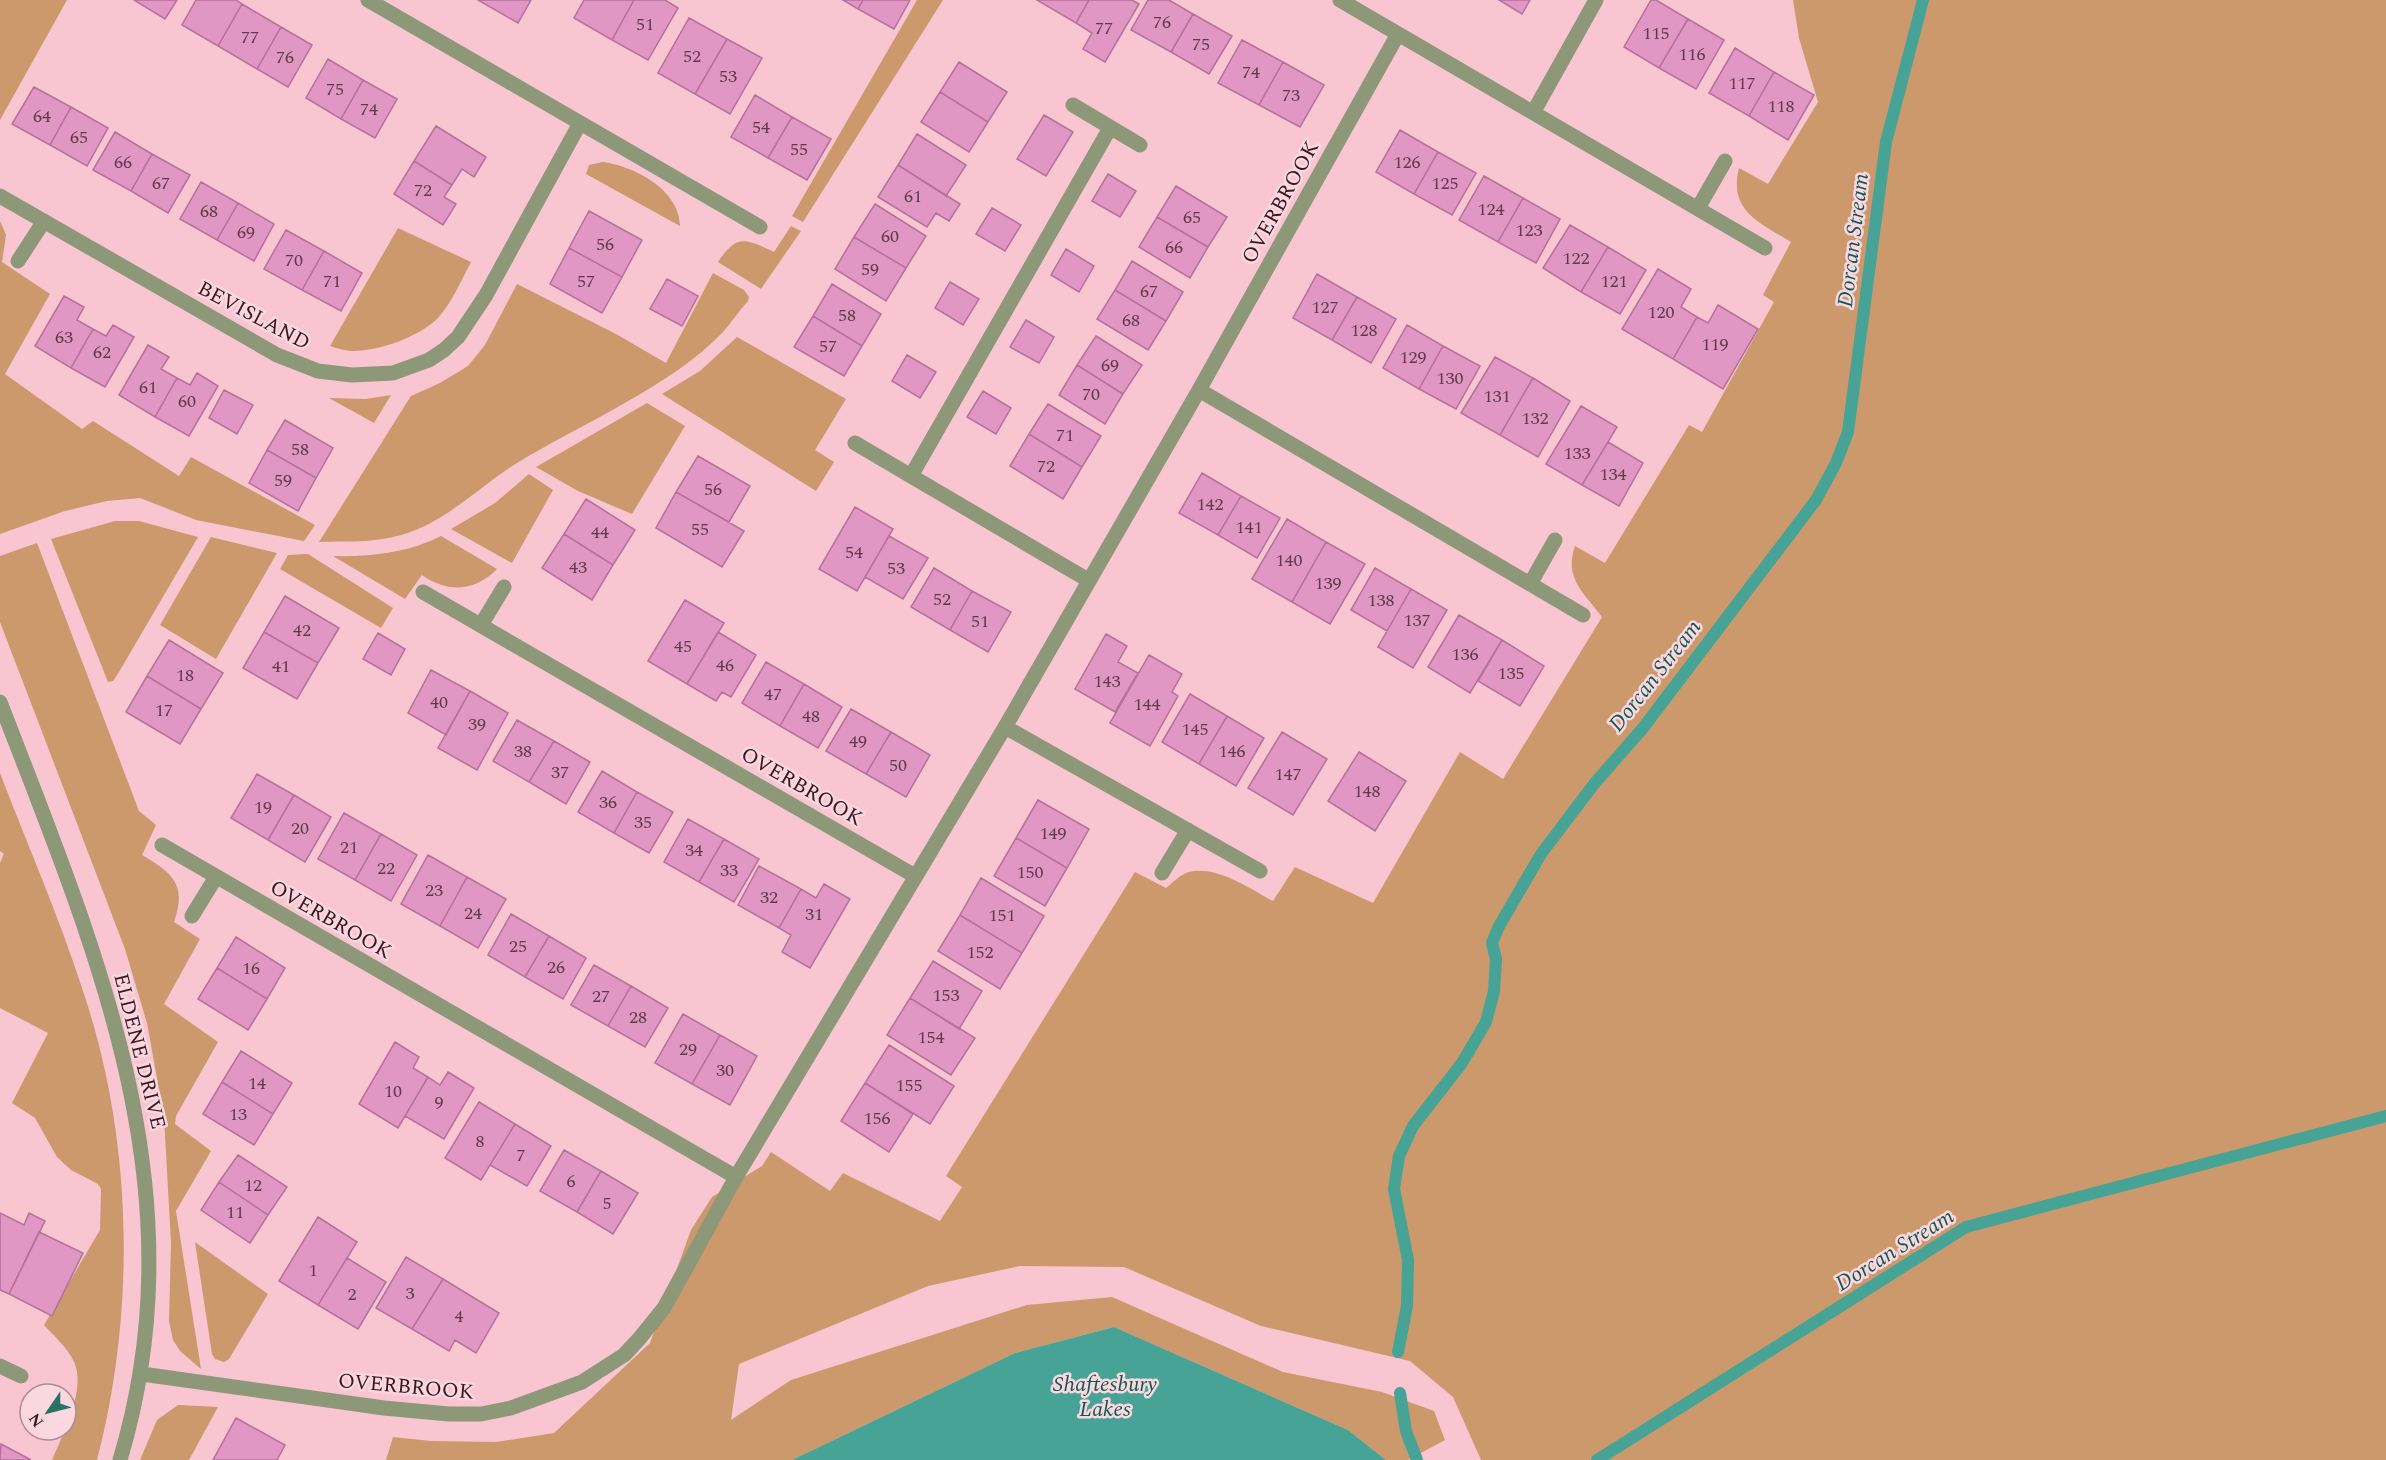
<svg xmlns="http://www.w3.org/2000/svg" width="2386" height="1460" viewBox="0 0 2386 1460" font-family="Spectral,serif">
	<style>
		.green { fill: #cb996c }
		.water { fill: #46a396 }
		.lines { fill: none; stroke-linecap: round; stroke-linejoin: round }
		.stream { stroke: #46a396; stroke-width: 12 }
		.building { fill: #e097c3; stroke: #b5709b; stroke-width: 1.5 }
		.minor { stroke: #8d9878; stroke-width: 15 }
		.labels { text-anchor: middle; stroke-width: 5; stroke-linejoin: round; paint-order: stroke }
		.number-label { font-size: 18px; fill: #62384a }
		.street-label { font-size: 21px; fill: #381821; stroke: #fbd7df }
		.water-label { font-size: 22px; font-style: italic; fill: #0b5b52; stroke: #fbd7df }
	</style>
	<rect width="100%" height="100%" fill="#f9c5d1"/>
	<path class="green" d="M0,0H67L0,120Z
		M917,0H943L803,222L792,216Z
		M1793,0H2386V1460H1481L1453,1397L1410,1361L1261,1326L1124,1267L1020,1266L928,1286L739,1364L731,1420L791,1380L1027,1305L1112,1297L1283,1372L1382,1392L1434,1411L1445,1440L1408,1460H1386L1348,1430L1114,1327L1015,1353L792,1460H386L393,1437L431,1441L496,1442L554,1433L650,1343L691,1230L712,1197L762,1166L771,1152L830,1191L843,1173L940,1221L962,1187L946,1176L1135,872L1166,888C1172,883 1181,874 1189,872C1217,865 1250,889 1273,901L1295,867L1373,903L1460,752L1503,779L1602,617C1583,592 1564,578 1575,546L1605,563L1689,425L1702,432L1774,302L1763,295L1791,242C1760,223 1728,211 1739,168L1768,184L1818,102L1799,38Z
		M603,162C634,166 680,190 680,226L586,174L589,165Z
		M0,221L6,235L2,262L50,294L5,374L82,429L93,421L179,476L191,457L315,525L304,541L196,520L140,498L107,501L65,511L0,534Z
		M791,226L801,231L761,289L718,262C737,233 746,239 774,252Z
		M398,228L471,262C461,281 452,302 438,318C419,337 379,351 353,351C345,351 337,348 330,346Z
		M713,273L744,290L749,297L748,301C739,311 731,323 722,333C673,385 579,425 517,463C478,487 447,522 401,535C375,543 346,541 319,542L411,396L440,383L468,366L485,345L517,284L616,334L666,363Z
		M737,337L846,399L815,450L834,462L816,491L662,394L700,371Z
		M391,395L374,423L329,398L366,399Z
		M647,403L685,426L632,514L578,491L536,467Z
		M529,474L553,490L512,563L451,529L495,503Z
		M115,521H139L198,537L119,672L113,681L108,682L51,539Z
		M441,536L497,569C474,592 448,593 422,575L405,599L333,556C369,557 408,553 441,536Z
		M211,537L277,553L216,659L160,625Z
		M37,543L139,811L156,825L142,855C173,873 187,885 174,922L200,939L164,1004L218,1042L176,1116L175,1124L211,1151L176,1211L201,1369L180,1351L173,1340L169,1321L171,1243L164,1117L147,1023L125,949L0,622V556Z
		M308,554L393,608L381,628L280,569L288,555Z
		M0,773C28,846 60,919 84,994C133,1141 136,1311 97,1460H52C62,1436 87,1388 74,1362C68,1348 54,1336 44,1325L100,1230L101,1189L98,1184L71,1170L57,1157L35,1118L12,1103L48,1033L0,1008V863L4,854L0,851Z
		M195,1242L268,1294L229,1359L224,1362L215,1359L212,1354Z
		M178,1405L218,1407L189,1460H140L157,1420Z"/>
	<path class="water" d="M1114,1327L1348,1430L1386,1460H792L1015,1353Z"/>
	<g class="lines">
		<path class="stream" d="M1398,1352L1407,1306L1408,1260L1394,1189L1399,1156L1413,1126L1462,1063L1486,1022L1494,991L1496,959L1492,943L1498,928L1541,854L1594,784L1643,728L1816,500L1836,463L1848,432L1886,142L1923,0
			M1400,1393L1406,1431L1417,1460
			M1597,1460L1966,1227L2386,1116"/>
	</g>
	<path class="building" d="M134,0H177L165,19Z
		M196,0H236L242,4L218,46L182,25Z
		M478,0H531L518,23Z
		M584,0H634L612,40L574,18Z
		M634,0H665L678,8L648,60L612,40Z
		M843,0H863L858,9Z
		M863,0H910L894,29L858,9Z
		M1037,0H1089L1076,23Z
		M1089,0H1132L1139,4L1105,62L1083,49L1092,33L1076,23Z
		M1148,0H1169L1193,14L1171,52L1131,30Z
		M1499,0H1530L1522,14Z
		M1651,0H1656L1688,19L1659,68L1624,47Z
		M242,4L281,27L257,69L218,46Z
		M1193,14L1232,36L1209,74L1171,52Z
		M689,18L727,39L695,94L658,73Z
		M1688,19L1724,40L1696,89L1659,68Z
		M281,27L312,45L288,87L257,69Z
		M727,39L762,58L730,114L695,94Z
		M1242,40L1283,62L1259,105L1218,83Z
		M1735,48L1774,72L1749,116L1709,93Z
		M328,59L363,80L341,119L306,98Z
		M959,62L1007,92L988,122L940,92Z
		M1283,62L1324,85L1300,127L1259,105Z
		M1774,72L1814,95L1788,140L1749,116Z
		M363,80L397,99L375,138L341,119Z
		M34,87L71,107L50,145L12,124Z
		M940,92L988,122L969,152L921,122Z
		M755,95L792,117L768,158L731,137Z
		M71,107L108,128L87,166L50,145Z
		M1044,115L1073,132L1046,176L1017,159Z
		M792,117L831,139L807,180L768,158Z
		M436,126L486,157L474,177L462,169L452,185L414,161Z
		M1400,130L1438,152L1414,194L1376,172Z
		M115,132L152,154L131,191L93,170Z
		M917,134L966,165L946,196L898,165Z
		M1438,152L1476,173L1452,215L1414,194Z
		M152,154L190,175L168,213L131,191Z
		M414,161L452,185L444,197L456,204L443,225L394,194Z
		M898,165L960,204L949,221L936,213L927,227L878,197Z
		M1108,174L1136,191L1120,217L1092,201Z
		M1484,176L1523,198L1498,242L1459,220Z
		M201,182L238,203L217,240L180,219Z
		M1176,186L1227,217L1208,247L1157,217Z
		M1523,198L1560,219L1536,263L1498,242Z
		M238,203L274,224L254,261L217,240Z
		M875,204L926,236L906,268L854,237Z
		M992,208L1021,225L1005,251L976,234Z
		M589,211L642,240L622,277L569,248Z
		M1157,217L1208,247L1190,278L1139,247Z
		M1570,225L1608,247L1581,292L1543,268Z
		M286,230L324,251L302,290L264,269Z
		M854,237L906,268L886,301L835,269Z
		M1608,247L1646,270L1620,314L1581,292Z
		M569,248L622,277L602,313L550,284Z
		M1066,249L1094,266L1079,292L1051,275Z
		M324,251L362,273L341,311L302,290Z
		M1132,261L1183,292L1166,321L1115,290Z
		M1658,269L1691,289L1681,307L1697,317L1673,359L1622,329Z
		M1317,274L1357,297L1332,340L1293,318Z
		M667,279L698,296L682,326L650,309Z
		M950,282L979,299L963,325L935,308Z
		M832,284L881,314L862,346L813,316Z
		M1115,290L1166,321L1148,350L1097,319Z
		M64,296L84,307L77,320L93,329L71,368L35,346Z
		M1357,297L1396,319L1371,363L1332,340Z
		M1718,305L1758,329L1723,389L1673,359L1697,317L1708,323Z
		M813,316L862,346L844,376L794,347Z
		M1026,320L1054,337L1039,363L1010,347Z
		M113,325L134,337L105,387L71,368L93,329L106,336Z
		M1407,325L1443,346L1419,389L1383,368Z
		M1096,336L1142,365L1123,394L1077,365Z
		M148,345L169,357L161,369L177,378L155,417L119,395Z
		M1443,346L1480,366L1456,409L1419,389Z
		M907,355L936,372L920,398L892,381Z
		M1495,357L1533,378L1500,435L1461,413Z
		M1077,365L1123,394L1105,424L1059,395Z
		M197,373L218,386L189,436L155,417L177,378L190,385Z
		M1533,378L1570,401L1538,457L1500,435Z
		M224,390L253,405L237,434L209,418Z
		M983,391L1011,408L996,434L967,417Z
		M1048,404L1101,436L1082,467L1029,434Z
		M1581,406L1617,427L1582,485L1546,464Z
		M285,420L333,448L316,478L267,450Z
		M1029,434L1082,467L1063,499L1010,466Z
		M1608,442L1643,463L1619,506L1582,485Z
		M267,450L316,478L298,511L249,483Z
		M698,456L750,486L729,522L676,492Z
		M1202,473L1241,496L1218,535L1179,513Z
		M676,492L744,531L722,567L656,528Z
		M1241,496L1280,518L1257,558L1218,535Z
		M586,499L635,530L613,565L564,534Z
		M855,507L893,529L857,591L819,569Z
		M1287,519L1326,542L1292,602L1252,579Z
		M564,534L613,565L592,600L542,568Z
		M889,536L928,558L903,599L865,577Z
		M1326,542L1365,564L1330,624L1292,602Z
		M934,568L972,591L950,630L911,607Z
		M1375,568L1411,589L1387,631L1351,610Z
		M1411,589L1447,610L1413,668L1378,647Z
		M972,591L1011,612L988,652L950,630Z
		M285,596L339,628L318,663L264,632Z
		M685,600L724,623L687,684L648,661Z
		M1459,615L1502,640L1470,693L1428,667Z
		M264,632L318,663L297,699L243,668Z
		M718,632L756,655L731,697L722,692L716,701L687,684Z
		M378,633L405,649L391,675L363,659Z
		M1106,634L1127,646L1118,662L1138,673L1115,712L1075,689Z
		M169,640L223,673L201,709L147,676Z
		M1502,640L1544,666L1520,706L1478,681Z
		M1149,655L1182,674L1172,692L1178,696L1150,746L1110,723Z
		M766,662L804,684L780,726L742,703Z
		M431,670L470,691L446,735L408,713Z
		M147,676L201,709L180,744L126,712Z
		M804,684L842,707L818,748L780,726Z
		M470,691L508,713L477,770L438,748Z
		M1190,694L1227,716L1199,764L1162,742Z
		M851,709L891,732L866,774L826,751Z
		M1227,716L1264,738L1236,786L1199,764Z
		M517,720L554,741L529,782L493,761Z
		M891,732L930,755L906,797L866,774Z
		M1282,732L1327,759L1293,815L1248,788Z
		M554,741L590,762L566,804L529,782Z
		M1359,752L1406,781L1375,831L1328,801Z
		M602,771L637,792L614,833L578,812Z
		M257,774L294,795L268,840L231,818Z
		M637,792L673,812L649,853L614,833Z
		M294,795L331,817L305,862L268,840Z
		M1038,800L1089,829L1067,868L1016,838Z
		M344,813L381,834L355,880L318,859Z
		M688,819L724,839L699,882L664,862Z
		M381,834L417,855L391,901L355,880Z
		M1016,838L1067,868L1045,906L994,876Z
		M724,839L759,859L734,902L699,882Z
		M428,855L467,877L440,926L401,904Z
		M759,866L801,889L779,928L738,905Z
		M467,877L506,899L478,948L440,926Z
		M981,878L1044,916L1022,953L960,915Z
		M824,884L850,899L810,968L782,952L791,935L779,928L801,889L816,898Z
		M511,914L549,936L525,977L488,955Z
		M960,915L1022,953L1000,989L938,951Z
		M549,936L586,958L563,999L525,977Z
		M236,937L285,968L267,999L217,968Z
		M933,961L982,991L959,1029L910,998Z
		M594,965L631,986L608,1026L571,1005Z
		M217,968L267,999L248,1030L198,999Z
		M631,986L668,1008L645,1047L608,1026Z
		M910,998L975,1038L951,1075L887,1035Z
		M683,1014L720,1035L692,1084L655,1063Z
		M720,1035L757,1056L730,1105L692,1084Z
		M395,1042L419,1057L413,1068L428,1077L398,1128L359,1104Z
		M889,1045L954,1086L930,1124L865,1083Z
		M241,1051L292,1083L273,1114L222,1082Z
		M448,1072L474,1088L444,1139L405,1116L428,1077L440,1085Z
		M222,1082L273,1114L254,1145L203,1114Z
		M865,1083L913,1114L889,1152L841,1121Z
		M479,1102L515,1124L481,1180L445,1158Z
		M515,1124L551,1146L527,1186L490,1165Z
		M564,1150L601,1171L577,1212L540,1191Z
		M238,1155L287,1187L268,1215L219,1182Z
		M601,1171L638,1193L613,1234L577,1212Z
		M219,1182L268,1215L250,1243L201,1210Z
		M0,1213L24,1225L29,1213L45,1221L9,1294L0,1290Z
		M318,1217L357,1242L318,1305L279,1281Z
		M39,1232L83,1253L52,1316L9,1294Z
		M406,1257L443,1279L412,1329L376,1308Z
		M347,1258L386,1282L358,1329L318,1305Z
		M443,1279L499,1313L476,1353L455,1340L449,1351L412,1329Z
		M236,1418L285,1445L277,1460H213Z
		M1,1444L31,1460H0Z"/>
	<g class="lines">
		<path class="minor" d="M368,0L760,227
			M1340,0L1765,248
			M1073,105L1140,145
			M1534,111L1596,0
			M0,196L277,355L318,371L352,375L393,373L429,360L444,350L458,337L486,295L580,123
			M1698,208L1725,161
			M18,261L44,221
			M1199,390L1583,615
			M855,443L911,476
			M1088,580L911,476L1110,128
			M1530,584L1555,540
			M423,592L915,876
			M481,625L504,587
			M0,702C96,951 201,1189 120,1460
			M1005,727L1260,871
			M162,845L736,1177
			M1162,873L1188,830
			M192,916L216,877
			M0,1366L21,1376
			M142,1374L384,1408L449,1414H481L511,1408L582,1382L624,1355L639,1339L664,1308L736,1177L1005,727L1199,390L1398,34"/>
	</g>
	<g class="labels">
		<g class="number-label">
			<text x="1162" y="28">76</text>
			<text x="645" y="30">51</text>
			<text x="1104" y="34">77</text>
			<text x="1656" y="39">115</text>
			<text x="250" y="43">77</text>
			<text x="1201" y="50">75</text>
			<text x="1692" y="60">116</text>
			<text x="692" y="62">52</text>
			<text x="285" y="63">76</text>
			<text x="1251" y="78">74</text>
			<text x="728" y="82">53</text>
			<text x="1742" y="89">117</text>
			<text x="335" y="95">75</text>
			<text x="1291" y="101">73</text>
			<text x="1781" y="112">118</text>
			<text x="369" y="115">74</text>
			<text x="42" y="122">64</text>
			<text x="761" y="133">54</text>
			<text x="79" y="143">65</text>
			<text x="799" y="155">55</text>
			<text x="123" y="168">66</text>
			<text x="1407" y="168">126</text>
			<text x="161" y="189">67</text>
			<text x="1445" y="189">125</text>
			<text x="423" y="196">72</text>
			<text x="913" y="202">61</text>
			<text x="1491" y="215">124</text>
			<text x="209" y="217">68</text>
			<text x="1192" y="223">65</text>
			<text x="1529" y="236">123</text>
			<text x="246" y="238">69</text>
			<text x="890" y="242">60</text>
			<text x="605" y="250">56</text>
			<text x="1174" y="253">66</text>
			<text x="1576" y="264">122</text>
			<text x="294" y="266">70</text>
			<text x="870" y="275">59</text>
			<text x="332" y="287">71</text>
			<text x="586" y="287">57</text>
			<text x="1614" y="287">121</text>
			<text x="1149" y="297">67</text>
			<text x="1325" y="313">127</text>
			<text x="1661" y="318">120</text>
			<text x="847" y="321">58</text>
			<text x="1131" y="326">68</text>
			<text x="1364" y="336">128</text>
			<text x="64" y="343">63</text>
			<text x="1715" y="350">119</text>
			<text x="828" y="352">57</text>
			<text x="102" y="358">62</text>
			<text x="1413" y="363">129</text>
			<text x="1110" y="371">69</text>
			<text x="1450" y="384">130</text>
			<text x="148" y="393">61</text>
			<text x="1091" y="400">70</text>
			<text x="1497" y="402">131</text>
			<text x="187" y="407">60</text>
			<text x="1535" y="424">132</text>
			<text x="1065" y="441">71</text>
			<text x="300" y="455">58</text>
			<text x="1577" y="459">133</text>
			<text x="1046" y="472">72</text>
			<text x="1613" y="480">134</text>
			<text x="283" y="486">59</text>
			<text x="713" y="495">56</text>
			<text x="1210" y="510">142</text>
			<text x="1249" y="533">141</text>
			<text x="700" y="535">55</text>
			<text x="600" y="538">44</text>
			<text x="854" y="558">54</text>
			<text x="1289" y="566">140</text>
			<text x="578" y="573">43</text>
			<text x="896" y="574">53</text>
			<text x="1328" y="589">139</text>
			<text x="942" y="605">52</text>
			<text x="1381" y="606">138</text>
			<text x="1417" y="626">137</text>
			<text x="980" y="627">51</text>
			<text x="302" y="636">42</text>
			<text x="683" y="652">45</text>
			<text x="1465" y="660">136</text>
			<text x="725" y="671">46</text>
			<text x="281" y="672">41</text>
			<text x="1511" y="679">135</text>
			<text x="185" y="681">18</text>
			<text x="1107" y="687">143</text>
			<text x="773" y="700">47</text>
			<text x="439" y="708">40</text>
			<text x="1147" y="710">144</text>
			<text x="164" y="716">17</text>
			<text x="811" y="722">48</text>
			<text x="477" y="730">39</text>
			<text x="1195" y="735">145</text>
			<text x="858" y="747">49</text>
			<text x="523" y="757">38</text>
			<text x="1232" y="757">146</text>
			<text x="898" y="771">50</text>
			<text x="560" y="778">37</text>
			<text x="1288" y="780">147</text>
			<text x="1367" y="797">148</text>
			<text x="608" y="808">36</text>
			<text x="263" y="813">19</text>
			<text x="643" y="828">35</text>
			<text x="300" y="834">20</text>
			<text x="1053" y="839">149</text>
			<text x="349" y="853">21</text>
			<text x="694" y="856">34</text>
			<text x="386" y="874">22</text>
			<text x="729" y="876">33</text>
			<text x="1030" y="878">150</text>
			<text x="434" y="896">23</text>
			<text x="769" y="903">32</text>
			<text x="473" y="919">24</text>
			<text x="814" y="920">31</text>
			<text x="1002" y="921">151</text>
			<text x="518" y="952">25</text>
			<text x="980" y="958">152</text>
			<text x="556" y="973">26</text>
			<text x="251" y="974">16</text>
			<text x="946" y="1001">153</text>
			<text x="601" y="1002">27</text>
			<text x="638" y="1023">28</text>
			<text x="931" y="1043">154</text>
			<text x="688" y="1055">29</text>
			<text x="725" y="1076">30</text>
			<text x="257" y="1089">14</text>
			<text x="909" y="1091">155</text>
			<text x="393" y="1097">10</text>
			<text x="439" y="1108">9</text>
			<text x="238" y="1120">13</text>
			<text x="877" y="1124">156</text>
			<text x="480" y="1147">8</text>
			<text x="521" y="1161">7</text>
			<text x="571" y="1187">6</text>
			<text x="253" y="1191">12</text>
			<text x="607" y="1209">5</text>
			<text x="235" y="1218">11</text>
			<text x="313" y="1276">1</text>
			<text x="410" y="1299">3</text>
			<text x="352" y="1300">2</text>
			<text x="459" y="1322">4</text>
		</g>
		<g class="street-label">
			<text transform="translate(1280 202) rotate(-61)" y="7">OVERBROOK</text>
			<text transform="translate(254 315) rotate(28)" y="7">BEVISLAND</text>
			<text transform="translate(802 786) rotate(30)" y="7">OVERBROOK</text>
			<text transform="translate(331 919) rotate(30)" y="7">OVERBROOK</text>
			<text transform="translate(140 1051) rotate(76)" y="7">ELDENE DRIVE</text>
			<text transform="translate(406 1386) rotate(5)" y="7">OVERBROOK</text>
		</g>
		<g class="water-label">
			<text transform="translate(1852 240) rotate(-83)" y="8">Dorcan Stream</text>
			<text transform="translate(1654 675) rotate(-52)" y="8">Dorcan Stream</text>
			<text transform="translate(1894 1249) rotate(-32)" y="8">Dorcan Stream</text>
			<text x="1105" y="1391">Shaftesbury<tspan x="1105" dy="25">Lakes</tspan></text>
		</g>
	</g>
	<g transform="translate(48 1412) rotate(235)"><circle r="28" fill="#fbd7df" stroke="#ad8b93" stroke-width="1.5"/>
	<path d="M0-4.5L10 22L0 15L-10 22Z" fill="#2a7167"/>
	<text y="-9" font-size="16" font-weight="bold" text-anchor="middle" fill="#381821">N</text>
	</g>
</svg>
